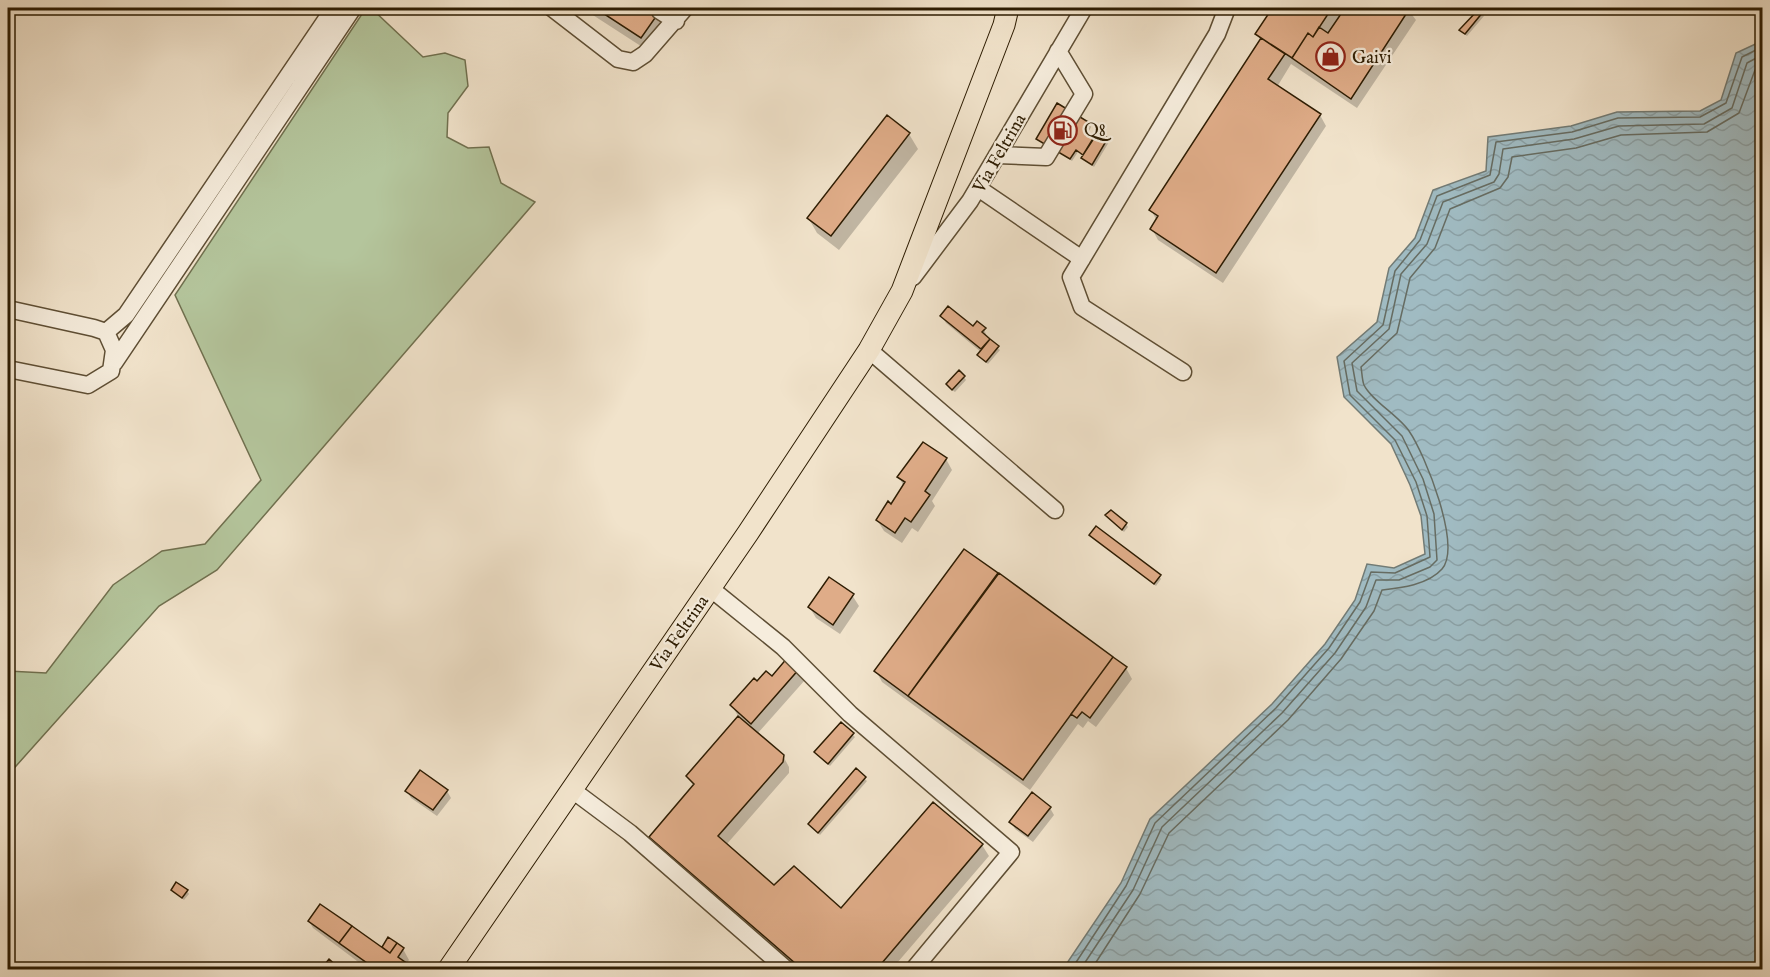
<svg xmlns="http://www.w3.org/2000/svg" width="1770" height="977" viewBox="0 0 1770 977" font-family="'IM FELL English',serif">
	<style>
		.grass { fill: #b4c59c; stroke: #70704f; stroke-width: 1.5 }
		.water { fill: url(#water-waves); stroke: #727b75; stroke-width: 1.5 }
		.shadow { fill: #0003 }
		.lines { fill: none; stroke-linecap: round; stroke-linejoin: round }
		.shore { stroke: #666c62; stroke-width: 1.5 }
		.building { fill: #dfac88; stroke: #2d1c02; stroke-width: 1.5 }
		.minor-casing { stroke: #5e4e34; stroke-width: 19 }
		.major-casing { stroke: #2d1c02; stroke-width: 23 }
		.minor { stroke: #f6eddd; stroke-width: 16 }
		.major { stroke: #f1e3cb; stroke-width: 21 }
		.labels { text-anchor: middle; stroke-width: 4.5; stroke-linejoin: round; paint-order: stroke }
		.poi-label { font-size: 18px; fill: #2d1c02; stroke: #f6eddd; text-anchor: start }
		.street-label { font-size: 18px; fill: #2d1c02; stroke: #f6eddd }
	</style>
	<defs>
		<pattern id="water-waves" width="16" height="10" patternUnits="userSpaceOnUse" patternTransform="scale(1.5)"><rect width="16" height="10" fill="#a0bbc2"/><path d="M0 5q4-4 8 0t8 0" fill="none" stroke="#8aa0a5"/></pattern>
	</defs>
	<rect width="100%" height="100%" fill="#f1e3cb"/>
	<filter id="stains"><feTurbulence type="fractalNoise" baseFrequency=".00333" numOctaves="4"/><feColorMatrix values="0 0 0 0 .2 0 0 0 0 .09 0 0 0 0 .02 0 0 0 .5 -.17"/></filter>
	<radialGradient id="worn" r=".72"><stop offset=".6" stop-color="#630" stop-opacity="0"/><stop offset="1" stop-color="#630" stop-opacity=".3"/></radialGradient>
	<path class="grass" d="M366,8H371L423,57L445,53L465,60L468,86L448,113L447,137L468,148L489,147L501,183L535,202L217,570L159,606L8,775V671L46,673L113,585L162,551L205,544L261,480L175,295Z"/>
	<path class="water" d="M1762,41V969H1063L1121,883L1150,819L1272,704L1325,644L1355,600L1367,564L1394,568L1425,554L1421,516L1410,485L1391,444L1344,397L1337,357L1377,322L1389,268L1415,238L1433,190L1486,171L1488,137L1571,126L1617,112L1700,111L1721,100L1736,53Z"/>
	<path class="shadow" d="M582,8H680L650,52Z
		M1282,8H1407L1416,20L1357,108L1291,64L1277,87L1320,115L1326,126L1223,283L1158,240L1152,229L1157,221L1151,210L1261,41L1257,34Z
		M1482,13L1484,16L1467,36L1463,33L1461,30Z
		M887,117L909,134L918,149L839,250L817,233L809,219Z
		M1089,124L1091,127L1087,135L1095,139H1107L1109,142L1094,167L1078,152L1072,161L1038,139Z
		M942,316L973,328L984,329L989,342L1000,350L988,364L978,355L981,352L946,323Z
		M964,377L966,380L955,392L949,388L948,385Z
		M946,459L952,470L932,501L935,506L918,532L912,528L902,543L884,531L877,520L892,506L904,487L899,477Z
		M1106,515L1126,524L1128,527L1124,532Z
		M1093,538L1159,576L1161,579L1156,586Z
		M964,551L1126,668L1132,679L1096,727L1088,721L1083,728L1078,724L1030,790L882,682L876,671Z
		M852,595L859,606L840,634L816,618L810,608Z
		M788,660L805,680L757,734L783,756L789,767V773L726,845L774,888L841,910L982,845L989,856L891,970H798L657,848L650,837L694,787L687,776L738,716L732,706L757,683L772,678Z
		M841,724L855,737L830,766L818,755Z
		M856,771L867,781L820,835L809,824Z
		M407,791H447L451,798L437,816L411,798Z
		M1050,808L1054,815L1033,842L1015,829L1011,822Z
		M172,890L187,891L189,894L184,900Z
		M309,921L382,949L389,939L403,949L409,960L405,965L408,970H369L313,928Z
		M513,965L517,970H508Z"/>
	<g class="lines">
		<path class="shore" d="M1071,970L1126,886L1155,823L1276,708L1329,648L1360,602L1371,572L1395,573L1430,557L1427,516L1416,482L1395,440L1350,395L1344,361L1383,325L1395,271L1420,240L1437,196L1490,175L1496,142L1572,132L1618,118L1700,117L1726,103L1742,57L1762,47
			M1080,970L1133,890L1162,827L1282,713L1335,653L1366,607L1376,580H1399L1430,567L1437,560L1434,514L1423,479L1402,436L1357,391L1352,363L1389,329L1401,274L1427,244L1443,202L1494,182L1499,174L1503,149L1574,139L1619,126L1704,124L1732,108L1747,63L1762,55
			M1091,970L1140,894L1169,833L1288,720L1341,659L1374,611L1382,590C1400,588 1428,585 1442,569C1462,546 1425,454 1409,431C1399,416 1371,400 1364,385C1362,380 1362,372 1361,367L1397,333L1410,278L1435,248L1450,209L1500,188L1508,177L1512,157L1576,148L1621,135L1707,132L1739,113L1755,70L1762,65"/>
	</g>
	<path class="building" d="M595,8H662L641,38Z
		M1281,8H1332L1313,37L1308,33L1292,58L1255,34L1271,10L1277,13Z
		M1345,8H1410L1351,99L1292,58L1308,33L1313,37L1319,27L1328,33Z
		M1478,10L1483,12L1465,34L1459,30Z
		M1261,38L1285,54L1268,79L1321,114L1216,273L1150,229L1158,216L1149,210Z
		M1057,103L1090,123L1086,132L1094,137L1083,155L1076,150L1070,159L1036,139Z
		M887,115L910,133L831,236L807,218Z
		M1098,132L1108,138L1092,165L1081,158Z
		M948,306L973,326L977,321L986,328L982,332L990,339L981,349L940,316Z
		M990,339L999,346L986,362L977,355Z
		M959,370L965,376L952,390L946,384Z
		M923,442L947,458L925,491L930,495L911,522L905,518L895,533L876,520L888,501L891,504L905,482L897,477Z
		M1111,510L1127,523L1122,530L1105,515Z
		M1096,526L1161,575L1154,584L1089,535Z
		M964,549L998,573L908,696L874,671Z
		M999,573L1113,657L1023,780L908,696Z
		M829,577L854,594L833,625L808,607Z
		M788,657L800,668L751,724L730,705L754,678L757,681L766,671L772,676Z
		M1113,657L1127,667L1090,718L1082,712L1077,718L1071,714Z
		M738,716L784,755L783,762L718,836L774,885L794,866L841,908L933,802L983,844L876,970H803L649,837L694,784L686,776Z
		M841,722L854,733L828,764L814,752Z
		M856,768L866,777L818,833L808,824Z
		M420,770L448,790L433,810L405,791Z
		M1032,792L1051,807L1028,836L1009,822Z
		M176,882L188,890L182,898L171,890Z
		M320,904L352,926L339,943L308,921Z
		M352,926L390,953L397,943L404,948L398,957L405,962L400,970H377L339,943Z
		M388,937L397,943L390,953L382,947Z
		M329,959L341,970H320Z"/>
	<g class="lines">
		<defs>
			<path id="minor" d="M552,8L618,59L633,62L645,54L685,8
				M660,11L676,21
				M997,155L1046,157L1084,94L1058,51
				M978,188L1082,259
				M913,277L970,201L1084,8
				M8,309L94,328L106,332L114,350L111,371L88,385L8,369
				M106,332L126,315L334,8
				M869,350L1055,510
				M114,363L353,8
				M1183,372L1082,307L1071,277L1217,34L1227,8
				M710,588L783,647L850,714L1011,852L913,970
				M571,789L630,833L787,970"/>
			<path id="major" d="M448,970L748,533L869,350L902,291L1004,25L1008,8"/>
		</defs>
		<use href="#minor" class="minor-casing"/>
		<use href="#major" class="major-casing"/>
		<use href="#minor" class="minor"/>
		<use href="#major" class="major"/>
	</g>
	<defs>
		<symbol id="shop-ring" viewBox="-11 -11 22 22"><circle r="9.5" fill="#f6eddd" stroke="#8f2418" stroke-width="1.5"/><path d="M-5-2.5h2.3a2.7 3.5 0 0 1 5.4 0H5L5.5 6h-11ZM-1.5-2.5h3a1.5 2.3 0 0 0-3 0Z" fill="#8f2418"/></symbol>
		<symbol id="fuel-ring" viewBox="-11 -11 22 22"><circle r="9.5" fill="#f6eddd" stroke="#8f2418" stroke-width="1.5"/><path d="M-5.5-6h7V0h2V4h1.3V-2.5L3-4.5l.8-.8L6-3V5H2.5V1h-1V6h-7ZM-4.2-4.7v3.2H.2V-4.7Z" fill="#8f2418"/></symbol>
	</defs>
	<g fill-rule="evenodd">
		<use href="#shop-ring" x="1314" y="40" width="33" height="33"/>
		<use href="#fuel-ring" x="1046" y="114" width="33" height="33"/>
	</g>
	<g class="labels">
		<g class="poi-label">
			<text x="1352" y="63">Gaivi</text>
			<text x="1084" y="136">Q8</text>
		</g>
		<g class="street-label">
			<text transform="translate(999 153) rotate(-60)" y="6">Via Feltrina</text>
			<text transform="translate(679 633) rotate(-55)" y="6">Via Feltrina</text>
		</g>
	</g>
	<rect width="1770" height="977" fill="none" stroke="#f1e3cb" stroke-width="30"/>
	<rect x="9" y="9" width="1752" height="959" fill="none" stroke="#2d1c02" stroke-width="3"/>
	<rect x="15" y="15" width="1740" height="947" fill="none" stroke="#2d1c02" stroke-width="1.5"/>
	<rect width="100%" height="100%" filter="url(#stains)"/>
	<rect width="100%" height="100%" fill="url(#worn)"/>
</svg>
